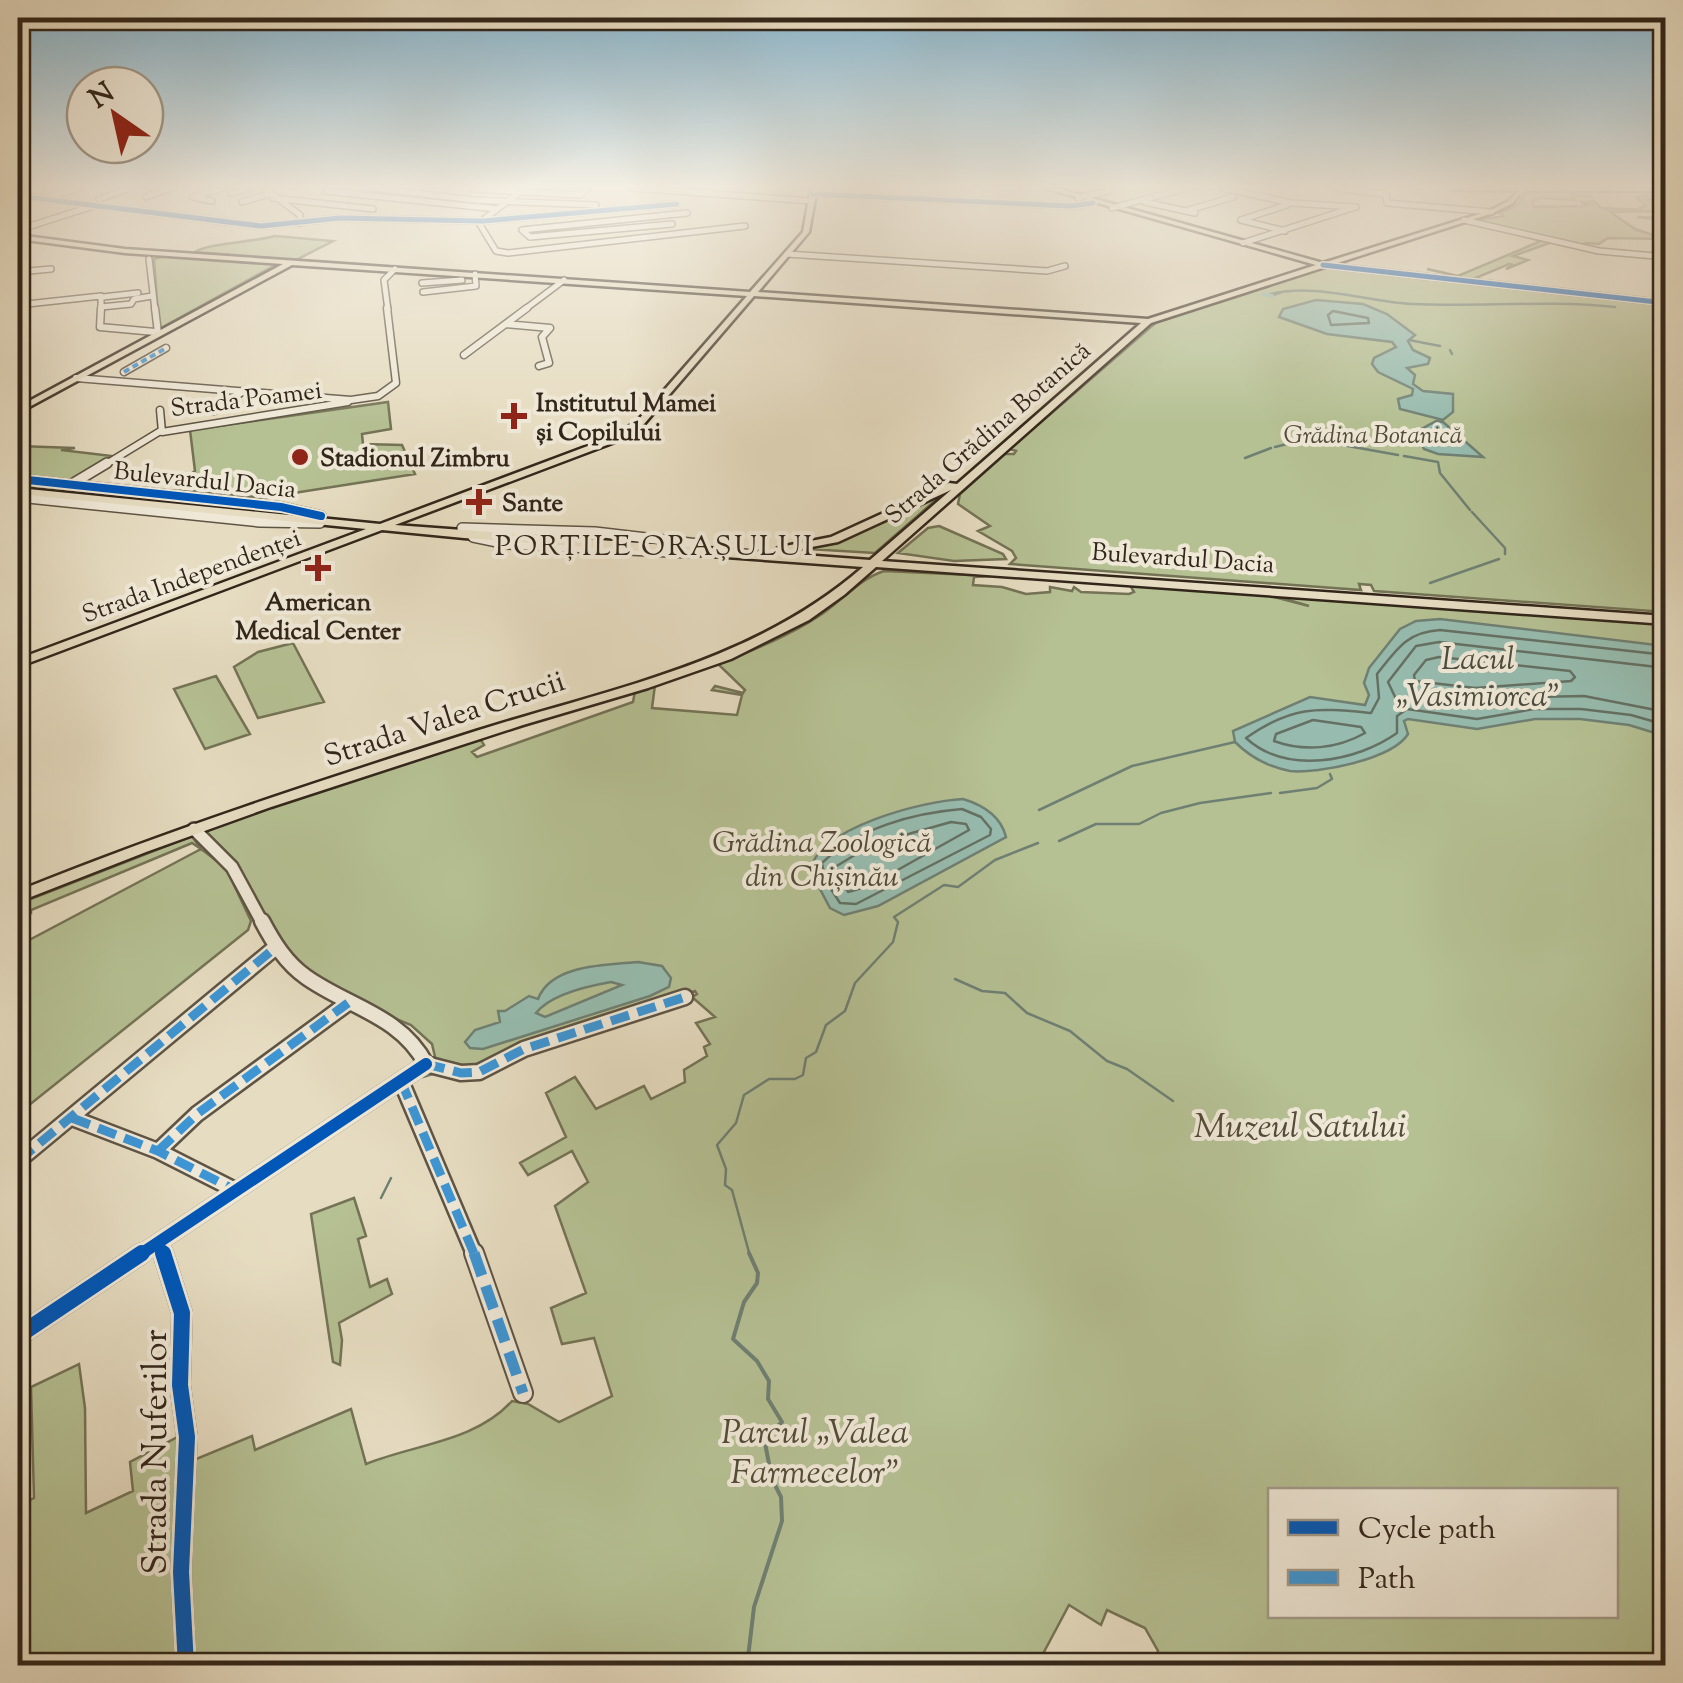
<svg xmlns="http://www.w3.org/2000/svg" width="1683" height="1683" viewBox="0 0 1683 1683" font-family="'Sorts Mill Goudy',serif">
	<style>
		.green { fill: #b5c093; stroke: #747356; stroke-width: 2.5; fill-rule: evenodd }
		.water { fill: #97bcaf; stroke: #6f8073; stroke-width: 2.5; fill-rule: evenodd }
		.lines { fill: none; stroke-linecap: round; stroke-linejoin: round }
		.shore { stroke: #647164; stroke-width: 2.5 }
		.stream-far1 { stroke: #6f8073; stroke-width: 2.5 }
		.stream { stroke: #6f8073; stroke-width: 4 }
		.canal { stroke: #97bcaf; stroke-width: 4 }
		.minor-far5-casing { stroke: #5f5444; stroke-width: 8 }
		.minor-far4-casing { stroke: #5f5444; stroke-width: 9 }
		.minor-far3-casing { stroke: #5f5444; stroke-width: 12 }
		.minor-far2-casing { stroke: #5f5444; stroke-width: 16 }
		.minor-far1-casing { stroke: #5f5444; stroke-width: 19 }
		.minor-casing { stroke: #5f5444; stroke-width: 22 }
		.major-casing { stroke: #32261a; stroke-width: 5 }
		.minor-far5 { stroke: #efe8d7; stroke-width: 5 }
		.minor-far4 { stroke: #efe8d7; stroke-width: 6 }
		.minor-far3 { stroke: #efe8d7; stroke-width: 9 }
		.minor-far2 { stroke: #efe8d7; stroke-width: 11 }
		.minor-far1 { stroke: #efe8d7; stroke-width: 14 }
		.minor { stroke: #efe8d7; stroke-width: 18 }
		.major { fill: #e6dcc1; fill-rule: evenodd }
		.major-bridge-casing { stroke: #32261a; stroke-width: 9; stroke-linecap: butt }
		.major-bridge { stroke: #e6dcc1; stroke-width: 6 }
		.quiet-far2 { stroke: #3d95d4; stroke-width: 4; stroke-dasharray: 6 4; stroke-linecap: butt }
		.quiet-far1 { stroke: #3d95d4; stroke-width: 9; stroke-dasharray: 19 9; stroke-linecap: butt }
		.quiet { stroke: #3d95d4; stroke-width: 11; stroke-dasharray: 24 11; stroke-linecap: butt }
		.cycleway-far3-casing { stroke: #efe8d7; stroke-width: 8 }
		.cycleway-far2-casing { stroke: #efe8d7; stroke-width: 12 }
		.cycleway-far1-casing { stroke: #efe8d7; stroke-width: 19 }
		.cycleway-casing { stroke: #efe8d7; stroke-width: 22 }
		.cycleway-far3 { stroke: #0057b8; stroke-width: 5 }
		.cycleway-far2 { stroke: #0057b8; stroke-width: 8 }
		.cycleway-far1 { stroke: #0057b8; stroke-width: 12 }
		.cycleway { stroke: #0057b8; stroke-width: 16 }
		.poi-dot { fill: #8f2418; stroke: #efe8d7; stroke-width: 4 }
		.labels { text-anchor: middle; stroke-width: 8; stroke-linejoin: round; paint-order: stroke }
		.far-street-label { font-size: 25px; fill: #32261a; stroke: #efe8d7 }
		.far-poi-label { font-size: 25px; font-weight: bold; fill: #32261a; stroke: #efe8d7; text-anchor: start }
		.far-park-label { font-size: 25px; font-style: italic; fill: #534c38; stroke: #efe8d7 }
		.far-neighbourhood-label { font-size: 28px; letter-spacing: 2.5px; fill: #32261a; stroke: #efe8d7 }
		.street-label { font-size: 30px; fill: #32261a; stroke: #efe8d7 }
		.park-label { font-size: 30px; font-style: italic; fill: #534c38; stroke: #efe8d7 }
		.water-label { font-size: 32px; font-style: italic; fill: #4b4c3f; stroke: #efe8d7 }
		.near-park-label { font-size: 35px; font-style: italic; fill: #534c38; stroke: #efe8d7 }
		.near-street-label { font-size: 35px; fill: #32261a; stroke: #efe8d7 }
	</style>
	<rect width="100%" height="100%" fill="#e6dcc1"/>
	<filter id="stains"><feTurbulence type="fractalNoise" baseFrequency=".002" numOctaves="4"/><feColorMatrix values="0 0 0 0 .2 0 0 0 0 .09 0 0 0 0 .02 0 0 0 .5 -.17"/></filter>
	<radialGradient id="worn" r=".72"><stop offset=".6" stop-color="#630" stop-opacity="0"/><stop offset="1" stop-color="#630" stop-opacity=".3"/></radialGradient>
	<path class="green" d="M1528,190L1577,191L1593,197L1571,195L1575,200L1539,198L1532,202L1534,207L1586,206L1580,201L1593,205L1589,201H1594L1601,208L1641,210L1640,207L1646,206L1636,197L1665,193V198L1646,200L1665,203L1651,204L1665,207V212L1661,213L1665,220L1637,217L1663,218L1655,211L1610,212L1635,229L1665,239L1608,238L1599,244L1587,243L1572,247L1552,242L1513,256L1528,260L1506,269L1513,265L1509,264L1473,279L1665,304V612L1374,591L1371,585L1359,584L1361,590L1010,564L1016,558L1012,551L978,531L990,526L958,504L960,494L1005,454H1014L1016,451L1010,449L1160,319L1323,267L1443,281L1445,273L1427,269L1458,276L1541,241L1472,221L1503,216L1499,213L1518,205Z
		M275,236L333,241L296,260L195,252C208,243 254,242 275,236Z
		M170,255L279,263L159,329L154,259Z
		M388,402L391,429L362,434L363,444L402,445L415,474L262,498L176,489L174,485L195,471L190,430Z
		M18,446L75,448L61,450L112,456L74,481L18,478Z
		M946,491L875,553L808,549L840,539Z
		M939,526L1003,554L1006,559L954,561L898,553L928,528Z
		M884,571L992,576L974,577L973,585L1002,587L1026,594L1050,592V587L1072,591L1074,587L1081,592L1129,594L1134,592L1131,587L1136,586L1258,593L1309,606L1265,593L1665,622V1665H1154L1158,1651L1145,1628L1107,1610L1101,1625L1069,1605L1037,1665L18,1666V1506L34,1498L31,1387L79,1364L85,1408L86,1513L133,1491L130,1462L191,1430L194,1460L252,1436L255,1450L351,1409L366,1464C415,1444 475,1442 512,1401L528,1404L559,1422L612,1396L594,1338L562,1344L551,1308L586,1293L555,1206L588,1182L572,1151L528,1175L520,1163L566,1137L546,1093L575,1077L596,1109L644,1086L651,1099L685,1082L684,1070L707,1056L704,1047L710,1044L696,1023L715,1017L692,997L697,994L695,991L464,1071L436,1061L432,1044L411,1025L341,996L313,978L284,949L255,900L206,835V830L422,756L481,740L484,745L472,752L477,757L633,702L635,691L655,685L652,708L737,715L742,695L712,690L715,686L743,693L745,690L718,664C753,650 787,637 819,616C841,602 859,579 884,571ZM1270,1490H1616V1616H1270Z
		M293,643L324,702L258,718L234,667L258,652Z
		M216,676L250,734L205,749L174,689Z
		M192,836L201,849L226,868L251,921L248,930L18,1114V946L201,849L192,843L31,910V913L18,914V904Z
		M354,1198L366,1236L358,1239L370,1287L387,1279L392,1294L339,1323L342,1340L340,1365L333,1362L311,1214Z"/>
	<path class="water" d="M1316,300L1363,304L1387,314L1415,335L1408,341L1413,350L1430,358L1428,364L1407,368L1415,375L1413,384L1423,391L1453,394V412L1443,420L1400,409L1398,399L1412,395L1413,389L1378,372L1372,364L1374,358L1396,347L1392,342L1327,334L1279,317L1283,309Z
		M1436,421L1443,422L1483,457L1438,454L1424,449L1416,432Z
		M1440,619L1665,646V736L1629,725L1580,719H1535L1477,729L1408,719L1404,721L1408,734C1393,759 1318,774 1290,771C1269,767 1250,757 1235,742L1233,731L1310,697L1365,705L1369,695L1364,683L1369,668L1400,629L1416,621Z
		M963,799C983,805 1001,817 1006,837L878,906L844,915L830,908L810,870C820,827 923,801 963,799Z
		M638,962L662,966L671,978L669,987L650,996L483,1049L470,1048L465,1042L475,1030L500,1022L498,1011H505L529,996L538,999C551,964 607,965 638,962ZM611,982L622,985L545,1017L536,1013C551,994 588,986 611,982Z"/>
	<g class="lines">
		<path class="shore" d="M1333,311L1368,318L1369,323L1331,325L1328,315Z
			M1666,655L1440,630C1407,632 1397,649 1377,674L1379,698L1371,713C1317,708 1293,705 1246,738C1286,775 1356,762 1397,733V716L1407,709L1477,719L1534,709H1581L1631,715L1666,725
			M1439,657L1570,671L1575,677L1571,681L1475,688L1415,681L1414,675L1426,660Z
			M1666,668L1439,642L1416,646L1388,682L1396,699L1481,706L1535,697L1584,696L1666,712
			M1313,720L1361,727L1365,733C1337,749 1304,752 1274,741L1276,734Z
			M962,809L981,817L991,829L990,835L856,904L840,903L825,880L822,863C858,828 913,813 962,809Z
			M951,822L966,824L969,830L869,886L848,892L835,867L873,844Z"/>
		<path class="stream-far1" d="M1266,295C1315,282 1363,301 1412,304C1480,307 1547,300 1615,307
			M1270,296L1282,292
			M1409,340L1440,346
			M1450,350L1452,354
			M1328,442L1331,444L1324,443Z
			M1299,443H1324
			M1331,443L1398,455
			M1275,447L1291,443
			M1404,456L1438,462L1440,473L1470,510
			M1245,458L1271,448
			M1472,512L1505,548V554
			M1430,583L1499,559
			M1280,793L1317,788L1332,779L1330,774
			M1039,810L1132,766L1235,742
			M1059,841L1096,824H1139L1161,813L1200,803L1271,793
			M955,979L982,991L1005,993L1027,1013L1070,1031L1107,1061L1127,1069L1173,1101
			M471,1066L479,1063
			M423,1077L436,1073
			M381,1198L391,1178
			M750,1256L732,1190L725,1185L726,1169L717,1145L736,1123L744,1095L769,1079H795L803,1075L806,1058L816,1052L826,1025L845,1011L855,983L893,942L898,922L894,917L944,885L958,887L995,860L1038,843"/>
		<path class="stream" d="M747,1666L754,1607L782,1521L781,1497L772,1479L764,1438L782,1422L768,1399L769,1381L757,1361L733,1339L744,1302L757,1283L758,1273L749,1253"/>
		<path class="canal" d="M1263,294L1272,296"/>
		<defs>
			<path id="minor-far5" d="M23,188L41,191
				M264,188L300,215V223
				M373,188L474,200L596,205
				M525,188L479,223L496,251L508,253L745,226
				M632,188L812,201
				M1223,188L1291,203L1356,207
				M1335,188L1386,194L1387,203L1491,212
				M472,189L580,195L588,188
				M325,191L497,209
				M231,193L251,188
				M813,194L1071,206L1093,203
				M18,196L261,226L340,218L483,221L677,204
				M50,197L79,188
				M146,197L171,188
				M273,198L373,209
				M1078,198L1108,191
				M99,199L131,188
				M212,201L193,197L223,188
				M242,202L269,194
				M1145,202L1195,213
				M1112,208L1187,188
				M1189,210L1233,197
				M1241,220L1287,205
				M1241,220L1285,231
				M1464,220L1599,251L1666,257
				M672,224L530,237L522,230L687,213
				M18,230L90,207
				M1243,243L1352,208
				M787,254L1047,271L1065,266
				M149,259L155,310
				M1323,265L1666,303
				M18,272L51,269
				M422,283L462,280
				M423,292L476,286L475,274
				M103,297L138,293
				M18,305L101,296V310
				M101,307L131,304L134,299L152,296
				M388,310L384,280L395,269
				M524,310L564,280"/>
			<path id="minor-far4" d="M101,308L100,327L155,332
				M155,308L158,333
				M506,324L550,328L542,337L549,363L539,366
				M464,355L527,308
				M124,372L166,348
				M76,378L351,400L378,396L396,383L387,308
				M160,410L162,432L348,402
				M214,411L245,390
				M103,466L162,430"/>
			<path id="minor-far3" d="M18,479L281,507L321,516
				M72,484L107,463
				M18,497L260,522L320,523
				M462,528L595,532L698,544
				M473,537L507,544L689,553"/>
			<path id="minor-far2" d="M194,829L232,867L263,924"/>
			<path id="minor-far1" d="M262,921C273,942 286,963 306,977C348,1007 400,1015 426,1064
				M426,1064L461,1073L479,1072L524,1049L685,997
				M401,1081L475,1256
				M72,1118L158,1151L233,1189
				M158,1151L197,1114L348,1003
				M18,1161L276,947
				M157,1244L165,1256
				M138,1256L426,1064"/>
			<path id="minor" d="M163,1253L182,1313L180,1385L187,1437L181,1572L186,1666
				M474,1253L523,1393
				M18,1336L142,1253"/>
			<path id="major" d="M811,188H817L809,232L758,292L1148,319L1316,265L1045,188H1056L1323,263L1489,211L1509,201L1518,191H1522L1513,203L1493,213L1151,323L882,561L1666,616V624L876,567L844,595L809,620L731,659L648,688L523,725L271,807L146,852L18,902V891C168,830 322,780 476,731C612,688 753,663 863,567L464,538L382,530L18,667V659L366,529L18,494V488L380,524L617,435L638,420L747,296L292,265L18,413V407L283,264L125,253L18,239V235L125,249L750,292L803,232ZM754,296L1141,323L957,484L949,483L831,537L780,547L775,550L780,553L838,542L951,490L870,560L395,525L623,439L644,424Z
				M1452,188H1666V191L1455,190Z"/>
		</defs>
		<use href="#minor-far5" class="minor-far5-casing"/>
		<use href="#minor-far4" class="minor-far4-casing"/>
		<use href="#minor-far3" class="minor-far3-casing"/>
		<use href="#minor-far2" class="minor-far2-casing"/>
		<use href="#minor-far1" class="minor-far1-casing"/>
		<use href="#minor" class="minor-casing"/>
		<use href="#major" class="major-casing"/>
		<use href="#minor-far5" class="minor-far5"/>
		<use href="#minor-far4" class="minor-far4"/>
		<use href="#minor-far3" class="minor-far3"/>
		<use href="#minor-far2" class="minor-far2"/>
		<use href="#minor-far1" class="minor-far1"/>
		<use href="#minor" class="minor"/>
		<use href="#major" class="major"/>
		<defs>
			<path id="major-bridge" d="M1520,192L1521,188"/>
		</defs>
		<use href="#major-bridge" class="major-bridge-casing"/>
		<use href="#major-bridge" class="major-bridge"/>
		<path class="quiet-far2" d="M322,188L325,191
			M124,372L166,348"/>
		<path class="quiet-far1" d="M426,1064L461,1073L479,1072L524,1049L685,997
			M401,1081L475,1256
			M72,1118L158,1151L233,1189
			M158,1151L197,1114L348,1003
			M18,1161L276,947"/>
		<path class="quiet" d="M474,1253L523,1393"/>
		<defs>
			<path id="cycleway-far3" d="M813,194L1071,206L1093,203
				M18,196L261,226L340,218L483,221L677,204
				M1323,265L1666,303"/>
			<path id="cycleway-far2" d="M18,479L281,507L321,516"/>
			<path id="cycleway-far1" d="M157,1244L165,1256
				M138,1256L426,1064"/>
			<path id="cycleway" d="M163,1253L182,1313L180,1385L187,1437L181,1572L186,1666
				M18,1336L142,1253"/>
		</defs>
		<use href="#cycleway-far3" class="cycleway-far3-casing"/>
		<use href="#cycleway-far2" class="cycleway-far2-casing"/>
		<use href="#cycleway-far1" class="cycleway-far1-casing"/>
		<use href="#cycleway" class="cycleway-casing"/>
		<use href="#cycleway-far3" class="cycleway-far3"/>
		<use href="#cycleway-far2" class="cycleway-far2"/>
		<use href="#cycleway-far1" class="cycleway-far1"/>
		<use href="#cycleway" class="cycleway"/>
	</g>
	<linearGradient id="sky" x2="0" y2="1"><stop stop-color="#87b7d1"/><stop offset="0.44" stop-color="#f4efe3"/><stop offset="1" stop-color="#f4efe3" stop-opacity="0"/></linearGradient>
	<rect width="1683" height="424" fill="url(#sky)"/>
	<g class="poi-dot">
		<path d="M509 401h10v10h10v10h-10v10h-10v-10h-10v-10h10z"/>
		<circle cx="300" cy="457" r="10"/>
		<path d="M474 487h10v10h10v10h-10v10h-10v-10h-10v-10h10z"/>
		<path d="M313 553h10v10h10v10h-10v10h-10v-10h-10v-10h10z"/>
	</g>
	<g class="labels">
		<g class="far-street-label">
			<text transform="translate(246 398) rotate(-7)" y="9">Strada Poamei</text>
			<text transform="translate(987 432) rotate(-41)" y="9">Strada Grădina Botanică</text>
			<text transform="translate(205 479) rotate(6)" y="9">Bulevardul Dacia</text>
			<text transform="translate(1183 557) rotate(4)" y="9">Bulevardul Dacia</text>
			<text transform="translate(191 575) rotate(-20)" y="9">Strada Independenței</text>
		</g>
		<g class="far-poi-label">
			<text x="536" y="411">Institutul Mamei<tspan x="536" dy="29">și Copilului</tspan></text>
			<text x="320" y="466">Stadionul Zimbru</text>
			<text x="502" y="511">Sante</text>
			<text x="318" y="610" text-anchor="middle">American<tspan x="318" dy="29">Medical Center</tspan></text>
		</g>
		<g class="far-park-label">
			<text x="1373" y="443">Grădina Botanică</text>
		</g>
		<g class="far-neighbourhood-label">
			<text x="655" y="555">PORȚILE ORAȘULUI</text>
		</g>
		<g class="street-label">
			<text transform="translate(444 718) rotate(-18)" y="10">Strada Valea Crucii</text>
		</g>
		<g class="park-label">
			<text x="822" y="852">Grădina Zoologică<tspan x="822" dy="34">din Chișinău</tspan></text>
		</g>
		<g class="water-label">
			<text x="1478" y="669">Lacul<tspan x="1478" dy="37">„Vasimiorca”</tspan></text>
		</g>
		<g class="near-park-label">
			<text x="1300" y="1137">Muzeul Satului</text>
			<text x="815" y="1443">Parcul „Valea<tspan x="815" dy="40">Farmecelor”</tspan></text>
		</g>
		<g class="near-street-label">
			<text transform="translate(154 1452) rotate(-90)" y="12">Strada Nuferilor</text>
		</g>
	</g>
	<rect width="1683" height="1683" fill="none" stroke="#e6dcc1" stroke-width="60"/>
	<rect x="20" y="20" width="1643" height="1643" fill="none" stroke="#32261a" stroke-width="5"/>
	<rect x="30" y="30" width="1623" height="1623" fill="none" stroke="#32261a" stroke-width="2.5"/>
	<rect x="1268" y="1488" width="350" height="130" fill="#efe8d7" stroke="#a39a8b" stroke-width="2.5"/>
	<rect x="1288" y="1520" width="50" height="15" fill="#0057b8" stroke="#a39a8b" stroke-width="2.5"/>
	<text x="1358" y="1538" font-size="30" fill="#32261a">Cycle path</text>
	<rect x="1288" y="1570" width="50" height="15" fill="#3d95d4" stroke="#a39a8b" stroke-width="2.5"/>
	<text x="1358" y="1588" font-size="30" fill="#32261a">Path</text>
	<g transform="translate(115 115) rotate(326)"><circle r="48" fill="#efe8d7" stroke="#a39a8b" stroke-width="2.5"/>
	<path d="M0-8L18 38L0 25L-18 38Z" fill="#8f2418"/>
	<text y="-15" font-size="28" font-weight="bold" text-anchor="middle" fill="#32261a">N</text>
	</g>
	<rect width="100%" height="100%" filter="url(#stains)"/>
	<rect width="100%" height="100%" fill="url(#worn)"/>
</svg>
